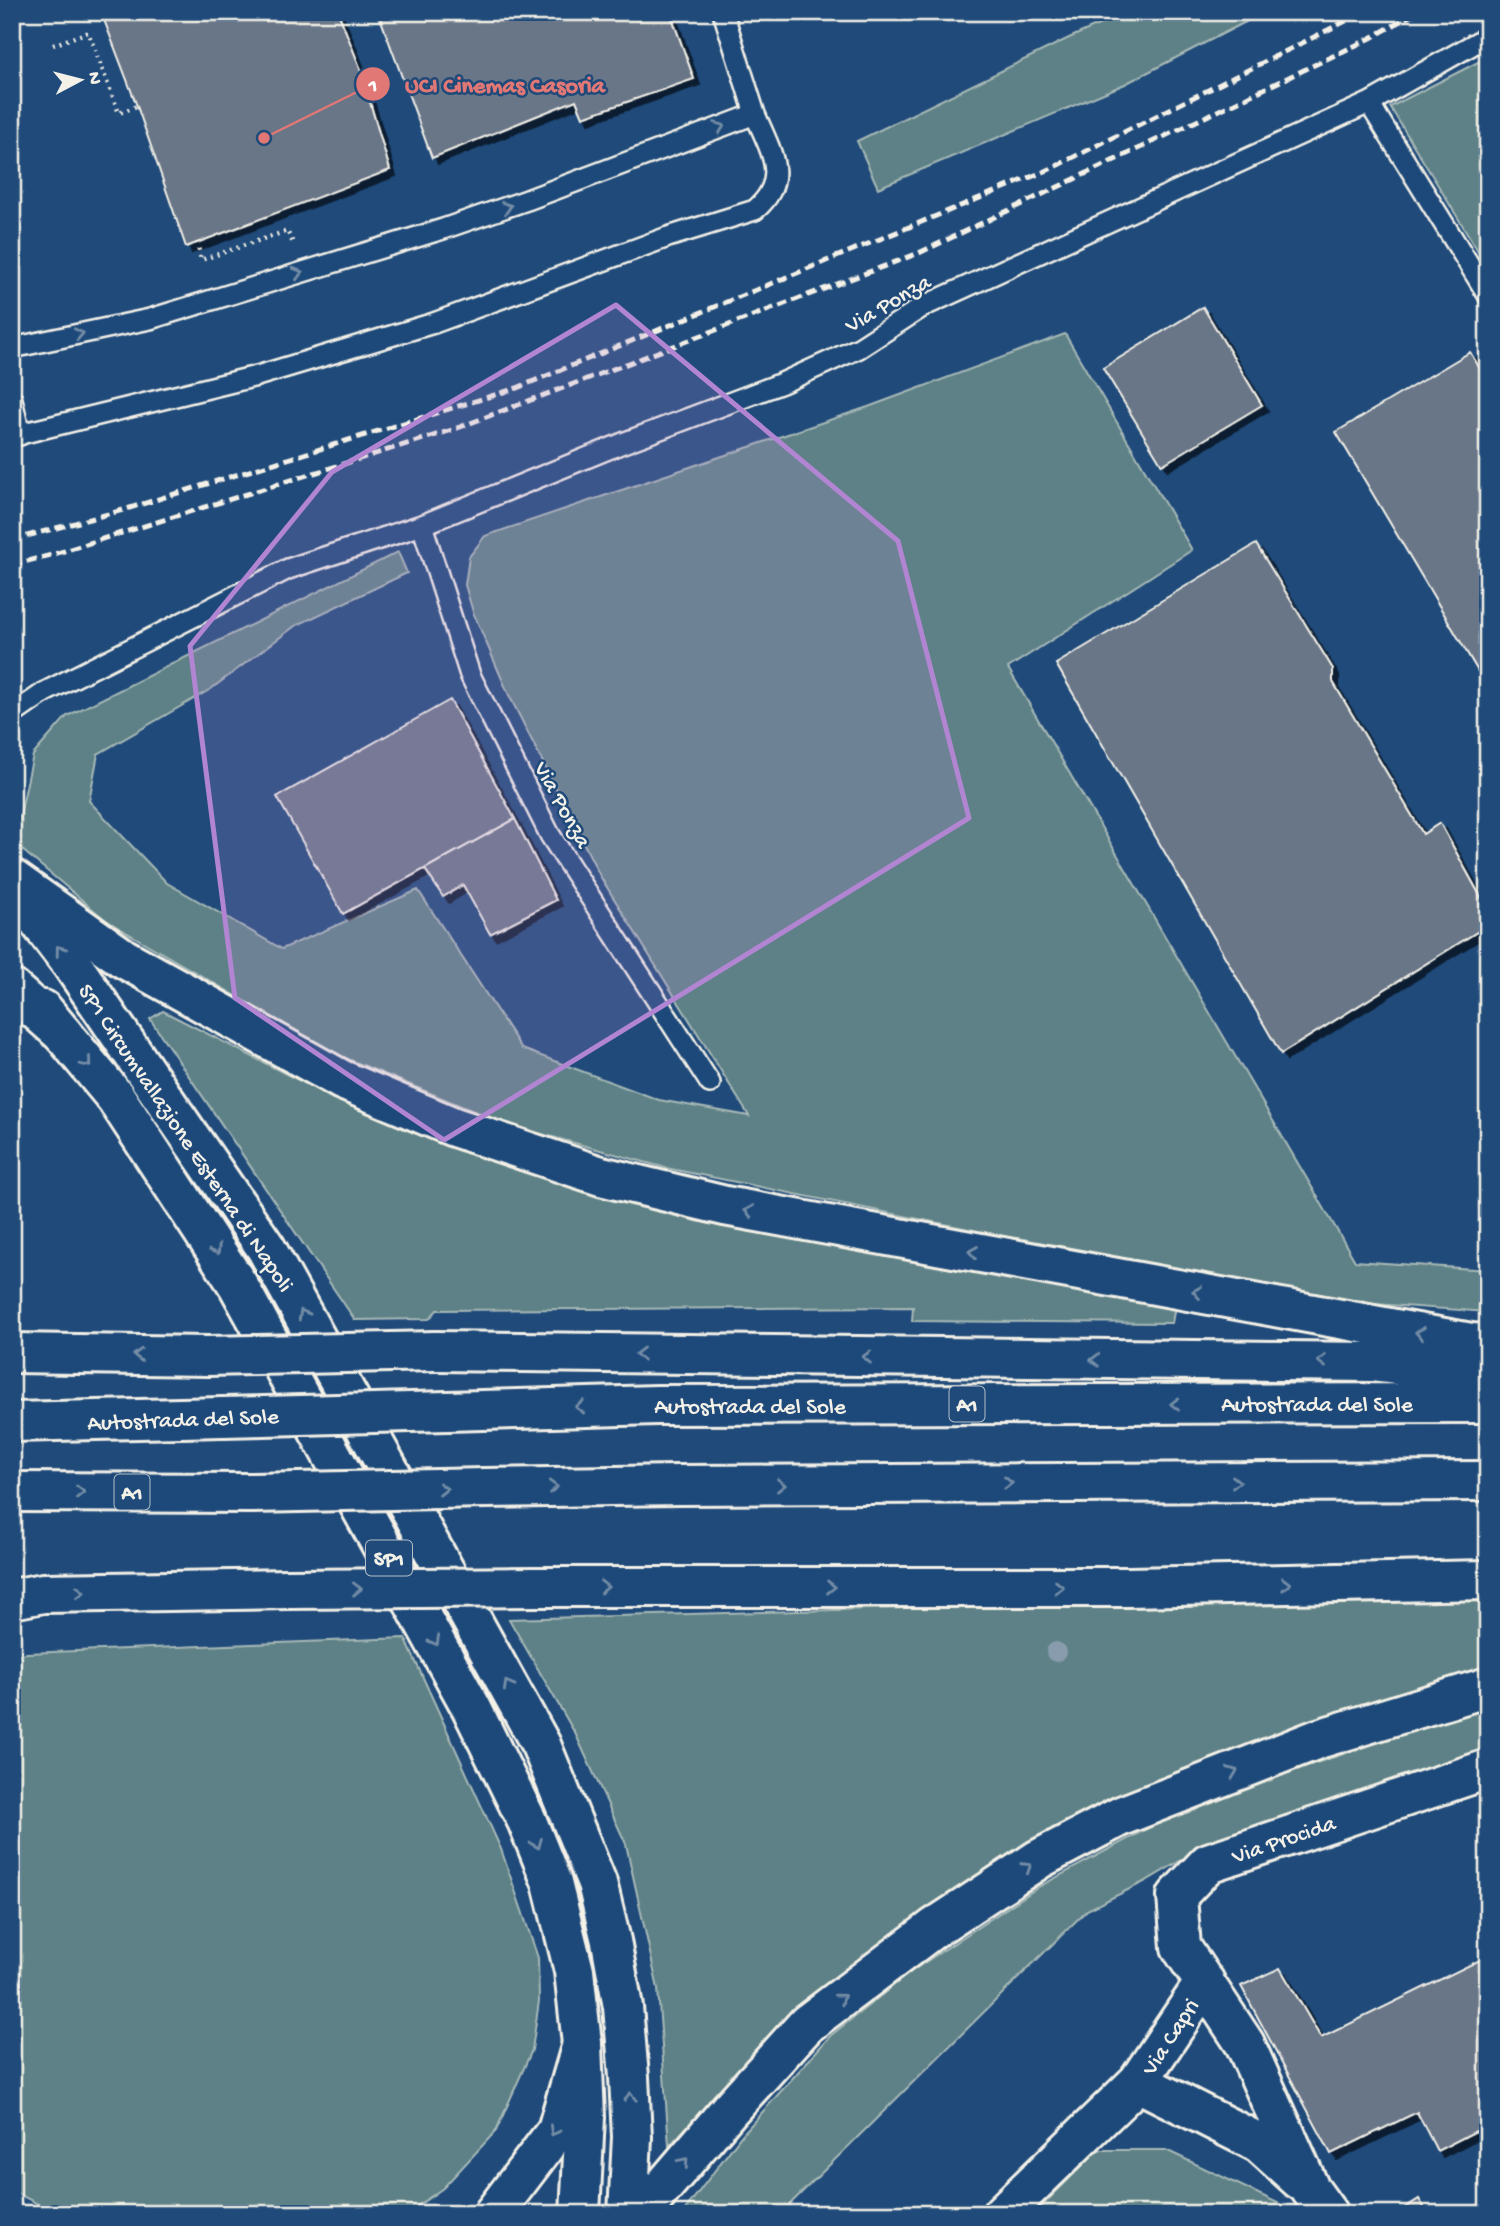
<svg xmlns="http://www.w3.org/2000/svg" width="1500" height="2226" viewBox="0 0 1500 2226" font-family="'Gochi Hand',sans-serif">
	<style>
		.green { fill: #5d8186; stroke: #a8b9b7; stroke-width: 2 }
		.building { fill: #697688; stroke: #f4f1e8; stroke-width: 2; filter: url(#shadow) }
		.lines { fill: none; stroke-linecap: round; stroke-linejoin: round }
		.service-casing { stroke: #f4f1e8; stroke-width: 24 }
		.minor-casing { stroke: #f4f1e8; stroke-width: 44 }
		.trunk-casing { stroke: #f4f1e8; stroke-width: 44 }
		.motorway-casing { stroke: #f4f1e8; stroke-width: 44 }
		.path { stroke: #f4f1e8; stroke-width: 4.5; stroke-dasharray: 2 5; stroke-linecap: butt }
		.service { stroke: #1f4a7a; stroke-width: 19 }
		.minor { stroke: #1f4a7a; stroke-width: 38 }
		.trunk { stroke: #1f4a7a; stroke-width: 38 }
		.motorway { stroke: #1f4a7a; stroke-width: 38 }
		.rail { stroke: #f4f1e8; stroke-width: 5; stroke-dasharray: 10 5; stroke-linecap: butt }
		.motorway-bridge-casing { stroke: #f4f1e8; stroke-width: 44; stroke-linecap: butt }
		.motorway-bridge { stroke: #1f4a7a; stroke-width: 38 }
		.tree { fill: #889cae }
		.oneway { stroke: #748da6 }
		.marked { fill: #b185d1; fill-opacity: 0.2; stroke: #b185d1; stroke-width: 5; stroke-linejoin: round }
		.labels { text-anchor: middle; stroke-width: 5; stroke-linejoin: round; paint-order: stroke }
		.shield { fill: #1f4a7a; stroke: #b4bfc7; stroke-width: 2 }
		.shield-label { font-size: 21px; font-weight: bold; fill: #f4f1e8 }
		.street-label { font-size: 23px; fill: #f4f1e8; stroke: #1f4a7a }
		.leader { fill: none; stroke: #e27875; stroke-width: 2.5 }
		.callout-dot { fill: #e27875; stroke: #1f4a7a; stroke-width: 2.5 }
		.mark-label { font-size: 21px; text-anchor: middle; font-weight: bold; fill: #fff }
		.callout-label { font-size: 24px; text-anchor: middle; font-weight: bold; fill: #e27875; stroke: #1f4a7a; stroke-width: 5; stroke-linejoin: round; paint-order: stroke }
	</style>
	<defs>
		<filter id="shadow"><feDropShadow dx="6" dy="6" stdDeviation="0" flood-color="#0009"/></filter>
	</defs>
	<rect width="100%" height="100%" fill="#1f4a7a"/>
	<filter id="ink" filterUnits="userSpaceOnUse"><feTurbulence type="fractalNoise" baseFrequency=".0143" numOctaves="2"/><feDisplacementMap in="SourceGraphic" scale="14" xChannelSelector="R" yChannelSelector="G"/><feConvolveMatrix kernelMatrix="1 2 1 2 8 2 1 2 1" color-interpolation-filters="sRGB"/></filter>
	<g filter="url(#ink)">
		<path class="green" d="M1128,12H1265L1125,84L878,188L857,141L1069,38Z
			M1488,57V267L1390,107Z
			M1065,334L1192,550L1008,668L1355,1261L1488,1270V1312L1374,1304L1078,1251L666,1168L505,1124L336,1054L107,921L14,843L33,755L67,716L398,552L407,573L295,626L211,689L98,754L89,801L167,883L282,949L418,890L522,1049L659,1100L749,1116L600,876L508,693L473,612L465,585L469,557L485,536L868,407Z
			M163,1011L292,1077L496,1162L672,1210L1175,1306L1172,1323L912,1321L913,1307L437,1310L429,1319L355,1320L150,1019Z
			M1234,1599H1488V1675L1120,1801L791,2018L669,2146L658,1989L626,1844L576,1735L509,1619Z
			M405,1638L501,1849L538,1958L539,2001L532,2050L496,2131L443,2188L406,2214H58L12,2191V1656L27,1653Z
			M1488,1707V1748L1197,1851L1146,1881L1087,1910L780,2214H682L741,2136L830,2036L912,1971L1040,1886L1152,1826L1276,1776Z
			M1098,2150H1166L1282,2205L1287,2214H1034Z"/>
		<path class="building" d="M101,12H338L359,65L390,170L186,247L137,106Z
			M378,12H670L694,79L583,117L576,100L432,158Z
			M1203,307L1262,405L1162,465L1103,368Z
			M1470,352L1488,382V688L1336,432Z
			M1256,544L1333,669V682L1423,834L1440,823L1488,910V925L1281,1054L1056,664Z
			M450,700L515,819L343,914L277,797Z
			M515,819L556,900L490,934L463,885L443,897L425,869Z
			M1488,1956V2125L1437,2151L1417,2112L1331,2154L1241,1986L1280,1968L1321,2038Z
			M1419,2199L1428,2214H1395Z"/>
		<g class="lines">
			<defs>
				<path id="service" d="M1369,103L1488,295
					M12,348L150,319L443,229L527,200L755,114L723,12
					M12,399L20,435
					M12,436L257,376L434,323L668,237L755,210C791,179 770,151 755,114
					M422,525L470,675L550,835L710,1083
					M12,715L45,692L288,569L422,525L623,443L782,383L859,348L924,306L1369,103L1488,36"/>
				<path id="minor" d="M1138,2082L1259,2143L1300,2180
					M1002,2214L1138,2082L1205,1982
					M1328,2214L1310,2189L1245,2044L1181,1947L1177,1896L1208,1863L1488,1769"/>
				<path id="trunk" d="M12,886L71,963L266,1248L541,1745L597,1883L611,1941L623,2007L629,2077L632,2137L628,2214
					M43,1010L116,1098L238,1285L471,1707L527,1821L552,1883L574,1971L582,2044L585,2117L580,2214"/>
				<path id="motorway" d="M12,879L123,958L342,1080L454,1127L601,1176L725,1206L1471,1343L1488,1344
					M12,989L63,1034
					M435,1351L1370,1362L1488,1376
					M12,1353L207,1356
					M447,1411L657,1405L1488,1403
					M12,1422L223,1417
					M485,1488L678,1485L1488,1481
					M12,1492L252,1493
					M536,1587H1127L1488,1580
					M12,1599L43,1593L288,1589
					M493,2214L557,2130L582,2044
					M640,2214L729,2110L807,2024L934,1928L1039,1859L1121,1816L1318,1739L1488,1687"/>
			</defs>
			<use href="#service" class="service-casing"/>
			<use href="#minor" class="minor-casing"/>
			<use href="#trunk" class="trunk-casing"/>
			<use href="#motorway" class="motorway-casing"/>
			<path class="path" d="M53,45L88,32L119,113L137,106
				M197,242L201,260L287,231L294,245"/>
			<use href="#service" class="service"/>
			<use href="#minor" class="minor"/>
			<use href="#trunk" class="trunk"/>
			<use href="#motorway" class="motorway"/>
			<path class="rail" d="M12,540L123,510L517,388L1048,170L1364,12
				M12,565L51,555L452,430L919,253L1371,38L1417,12"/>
			<defs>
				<path id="motorway-bridge" d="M207,1356L435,1351
					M223,1417L447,1411
					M252,1493L485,1488
					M288,1589L536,1587"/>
			</defs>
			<use href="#motorway-bridge" class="motorway-bridge-casing"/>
			<use href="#motorway-bridge" class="motorway-bridge"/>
		</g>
		<circle class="tree" cx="1056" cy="1652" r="10"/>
		<defs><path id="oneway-chevron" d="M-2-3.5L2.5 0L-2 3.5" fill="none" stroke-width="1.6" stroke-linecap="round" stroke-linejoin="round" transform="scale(1.75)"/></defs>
		<g class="oneway">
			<use href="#oneway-chevron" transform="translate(720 127) rotate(-21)"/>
			<use href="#oneway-chevron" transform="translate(507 207) rotate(-18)"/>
			<use href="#oneway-chevron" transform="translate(298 273) rotate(-17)"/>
			<use href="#oneway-chevron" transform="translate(79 334) rotate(-12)"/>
			<use href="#oneway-chevron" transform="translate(60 950) rotate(-127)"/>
			<use href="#oneway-chevron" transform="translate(87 1063) rotate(50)"/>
			<use href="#oneway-chevron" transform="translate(749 1211) rotate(-170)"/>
			<use href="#oneway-chevron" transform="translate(216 1250) rotate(58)"/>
			<use href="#oneway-chevron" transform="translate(973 1252) rotate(-170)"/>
			<use href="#oneway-chevron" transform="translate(1197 1292) rotate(-170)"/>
			<use href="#oneway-chevron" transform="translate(303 1314) rotate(-119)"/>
			<use href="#oneway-chevron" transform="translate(1420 1333) rotate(-170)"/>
			<use href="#oneway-chevron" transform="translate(640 1354) rotate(-179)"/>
			<use href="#oneway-chevron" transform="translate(138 1355) rotate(-179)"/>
			<use href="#oneway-chevron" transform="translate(867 1357) rotate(-179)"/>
			<use href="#oneway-chevron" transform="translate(1095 1360) rotate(-179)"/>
			<use href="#oneway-chevron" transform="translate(1322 1361) rotate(-180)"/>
			<use href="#oneway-chevron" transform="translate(1175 1404) rotate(180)"/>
			<use href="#oneway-chevron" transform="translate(580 1407) rotate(178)"/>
			<use href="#oneway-chevron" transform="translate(1236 1482)"/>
			<use href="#oneway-chevron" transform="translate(1008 1483)"/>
			<use href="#oneway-chevron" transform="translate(781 1485)"/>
			<use href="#oneway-chevron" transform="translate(553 1487) rotate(-1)"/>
			<use href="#oneway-chevron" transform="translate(443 1489) rotate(-1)"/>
			<use href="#oneway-chevron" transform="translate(80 1492)"/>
			<use href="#oneway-chevron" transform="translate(1286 1584) rotate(-1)"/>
			<use href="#oneway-chevron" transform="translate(604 1587)"/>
			<use href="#oneway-chevron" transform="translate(831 1587)"/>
			<use href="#oneway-chevron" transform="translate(1059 1587)"/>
			<use href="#oneway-chevron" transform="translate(357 1589) rotate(-1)"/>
			<use href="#oneway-chevron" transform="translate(80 1592) rotate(-1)"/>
			<use href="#oneway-chevron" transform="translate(435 1641) rotate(61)"/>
			<use href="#oneway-chevron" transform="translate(508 1685) rotate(-119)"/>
			<use href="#oneway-chevron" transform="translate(1233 1772) rotate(-21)"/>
			<use href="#oneway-chevron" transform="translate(537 1844) rotate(68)"/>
			<use href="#oneway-chevron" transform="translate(1027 1867) rotate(-33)"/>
			<use href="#oneway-chevron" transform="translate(841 1998) rotate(-37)"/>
			<use href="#oneway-chevron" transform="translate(630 2097) rotate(-92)"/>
			<use href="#oneway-chevron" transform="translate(554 2131) rotate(119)"/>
			<use href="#oneway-chevron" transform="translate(684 2162) rotate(-49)"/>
		</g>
	</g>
	<path class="marked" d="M616,305L898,541L969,818L444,1140L235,998L190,646L332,472Z"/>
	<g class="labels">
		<g class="shield">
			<rect x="949.5" y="1386.5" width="35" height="35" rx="5"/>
			<rect x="114.5" y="1474.5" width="35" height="35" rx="5"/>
			<rect x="366" y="1540.5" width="46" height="35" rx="5"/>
		</g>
		<g class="shield-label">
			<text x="967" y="1411">A1</text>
			<text x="132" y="1499">A1</text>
			<text x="389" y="1565">SP1</text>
		</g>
		<g class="street-label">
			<text transform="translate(887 302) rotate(-30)" y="8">Via Ponza</text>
			<text transform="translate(564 804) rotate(61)" y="8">Via Ponza</text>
			<text transform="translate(187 1137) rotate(56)" y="8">SP1 Circumvallazione Esterna di Napoli</text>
			<text x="1317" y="1411">Autostrada del Sole</text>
			<text x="750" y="1413">Autostrada del Sole</text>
			<text transform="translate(183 1418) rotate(-2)" y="8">Autostrada del Sole</text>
			<text transform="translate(1283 1838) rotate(-19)" y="8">Via Procida</text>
			<text transform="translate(1169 2036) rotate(-57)" y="8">Via Capri</text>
		</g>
	</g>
	<path class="leader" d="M264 138L373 84"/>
	<g class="callout-dot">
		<circle cx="264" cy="138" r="7"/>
		<circle cx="373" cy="84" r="18"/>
	</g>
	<g class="mark-label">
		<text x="373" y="91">1</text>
	</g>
	<g class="callout-label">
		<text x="505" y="92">UCI Cinemas Casoria</text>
	</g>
	<rect width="1500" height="2226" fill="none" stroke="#1f4a7a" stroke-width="42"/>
	<rect x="21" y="21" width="1458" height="2184" fill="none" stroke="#f4f1e8" stroke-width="2.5" filter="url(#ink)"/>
	<g transform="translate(80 80) rotate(83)" stroke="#1f4a7a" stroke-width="5" paint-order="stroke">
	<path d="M0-5L12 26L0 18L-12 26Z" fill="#f4f1e8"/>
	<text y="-10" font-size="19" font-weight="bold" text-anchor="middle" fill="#f4f1e8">N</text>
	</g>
</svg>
